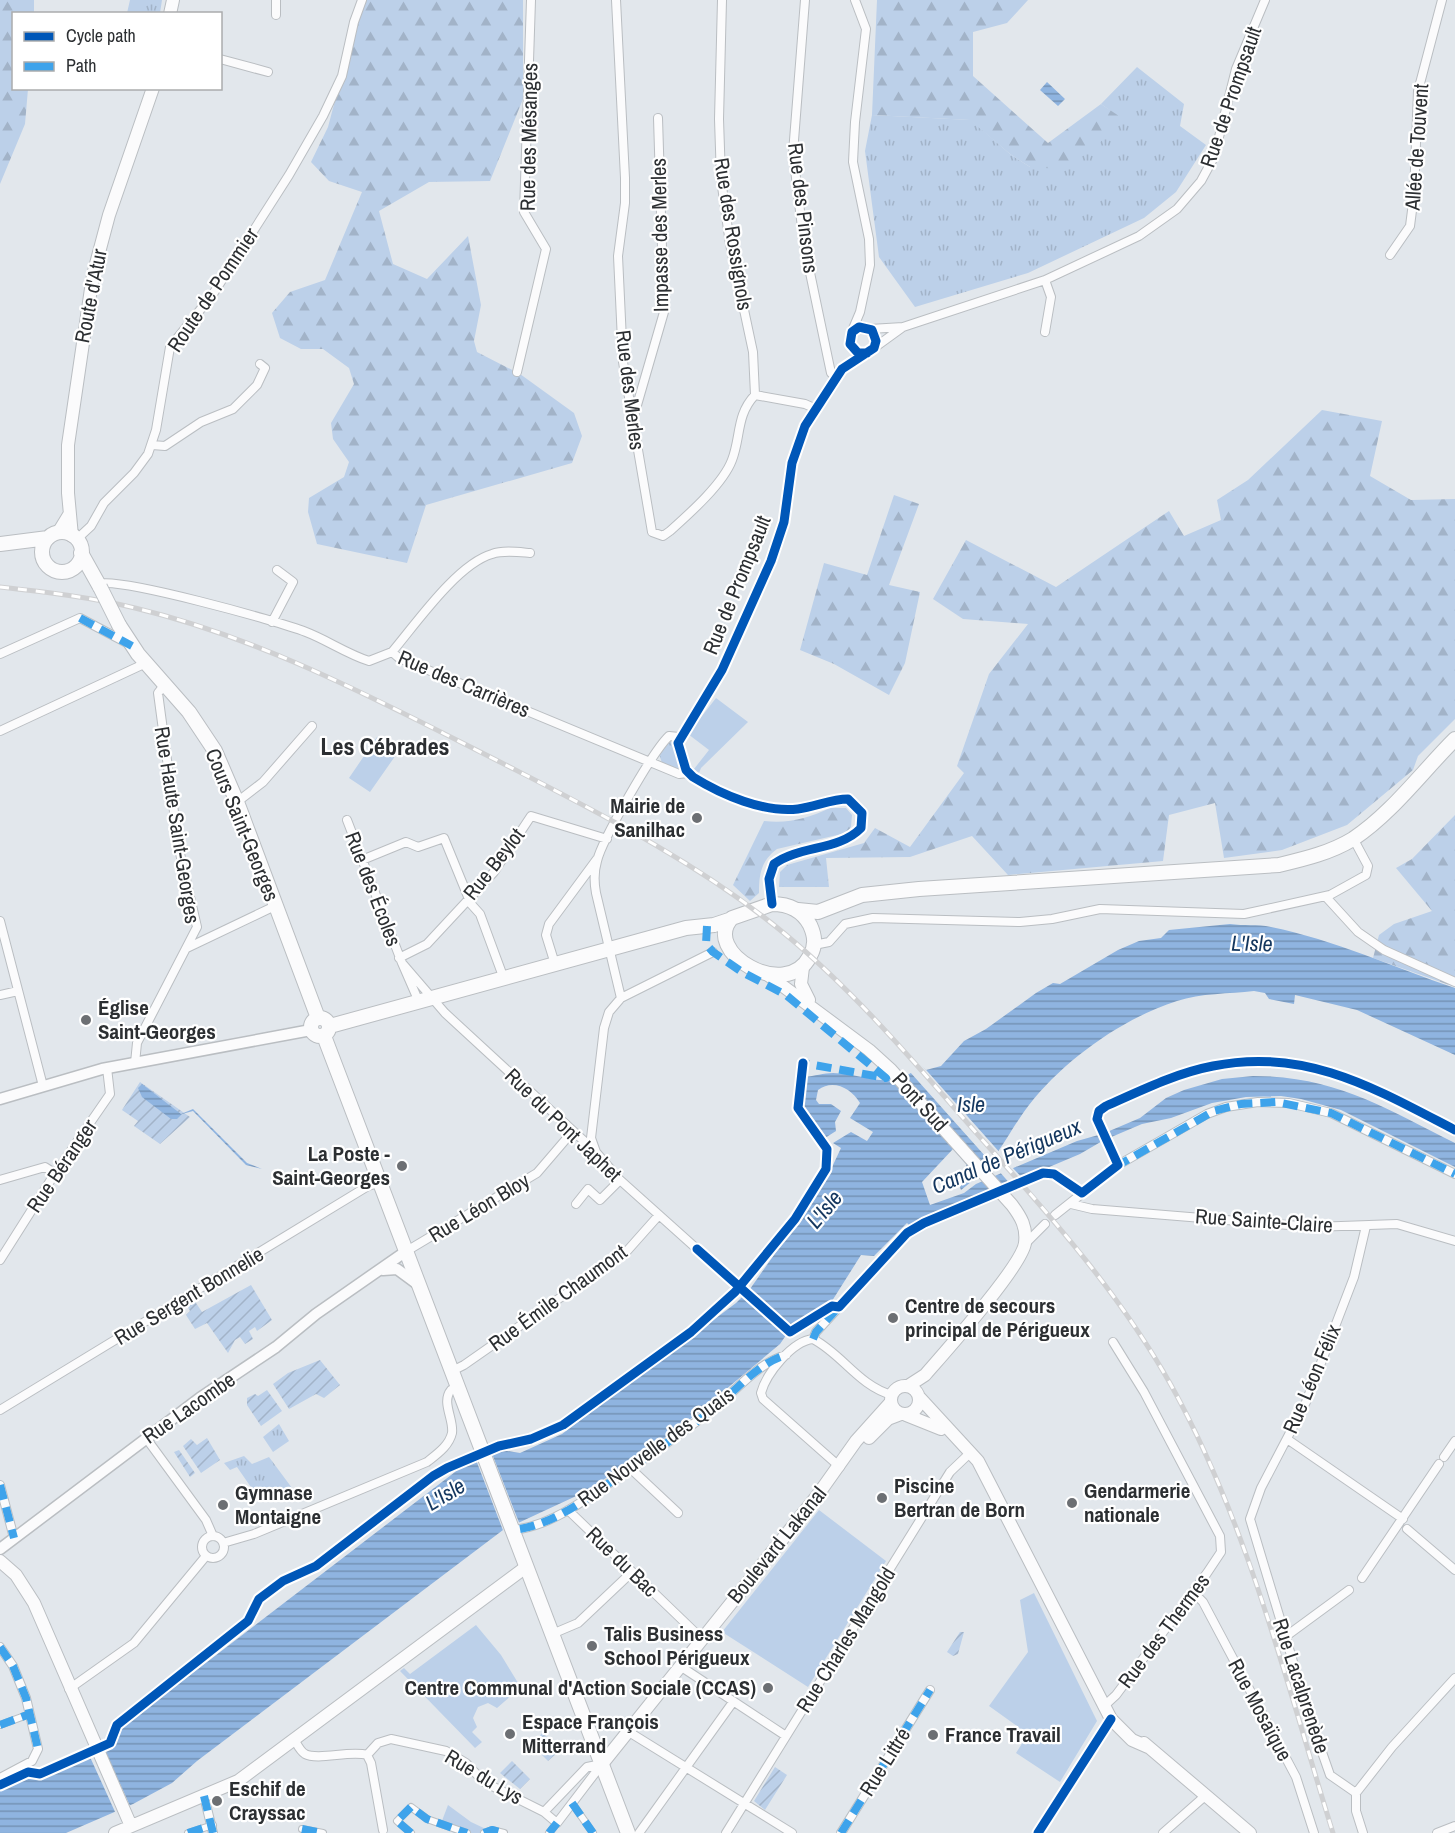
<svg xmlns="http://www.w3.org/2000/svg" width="1455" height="1833" viewBox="0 0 1455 1833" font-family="'Archivo Narrow',sans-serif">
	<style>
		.grass { fill: url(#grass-tufts) }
		.forest { fill: url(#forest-firs) }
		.park { fill: #bcd0e9 }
		.garden { fill: url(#garden-furrows) }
		.water { fill: url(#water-rules) }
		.pier { fill: #e2e7ec }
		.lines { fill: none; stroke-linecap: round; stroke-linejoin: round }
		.pedestrian-casing { stroke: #babec2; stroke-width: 8 }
		.minor-casing { stroke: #babec2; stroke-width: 10 }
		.tertiary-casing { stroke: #babec2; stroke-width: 13 }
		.secondary-casing { stroke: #babec2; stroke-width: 14 }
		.primary-casing { stroke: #babec2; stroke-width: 16 }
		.pedestrian { stroke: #fbfbfc; stroke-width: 6 }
		.minor { stroke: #fbfbfc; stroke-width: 8 }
		.tertiary { stroke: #fbfbfc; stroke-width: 10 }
		.secondary { stroke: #fbfbfc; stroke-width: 12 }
		.primary { stroke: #fbfbfc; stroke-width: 14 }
		.rail-casing { stroke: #cfd0d2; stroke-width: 5 }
		.rail { stroke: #fff; stroke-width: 3; stroke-dasharray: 9; stroke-linecap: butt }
		.primary-bridge-casing { stroke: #babec2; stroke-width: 16; stroke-linecap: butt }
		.primary-bridge { stroke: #fbfbfc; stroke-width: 14 }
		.quiet { stroke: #3ea3eb; stroke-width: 8; stroke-dasharray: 15 8; stroke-linecap: butt }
		.cycleway-casing { stroke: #fff; stroke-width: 13 }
		.cycleway { stroke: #0057b8; stroke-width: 9 }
		.poi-dot { fill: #6c6f73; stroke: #fff; stroke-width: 2 }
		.labels { text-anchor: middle; stroke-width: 4.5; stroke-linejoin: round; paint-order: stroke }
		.street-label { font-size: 21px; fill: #2c2f32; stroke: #fff }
		.poi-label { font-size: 21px; font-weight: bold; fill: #2c2f32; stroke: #fff; text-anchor: start }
		.water-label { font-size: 22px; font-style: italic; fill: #14375f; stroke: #fff }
		.quarter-label { font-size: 24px; font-weight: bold; fill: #2c2f32; stroke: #fff }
	</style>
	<defs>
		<pattern id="grass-tufts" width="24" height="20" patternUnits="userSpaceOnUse" patternTransform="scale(1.5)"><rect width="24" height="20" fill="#bcd0e9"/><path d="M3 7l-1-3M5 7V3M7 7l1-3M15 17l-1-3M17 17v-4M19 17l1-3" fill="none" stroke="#a2b3c8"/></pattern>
		<pattern id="forest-firs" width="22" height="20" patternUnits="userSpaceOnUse" patternTransform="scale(1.5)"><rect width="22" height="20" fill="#bcd0e9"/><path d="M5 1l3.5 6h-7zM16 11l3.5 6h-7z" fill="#a2b3c8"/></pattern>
		<pattern id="garden-furrows" width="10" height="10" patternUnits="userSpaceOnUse" patternTransform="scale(1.5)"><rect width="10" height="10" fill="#bcd0e9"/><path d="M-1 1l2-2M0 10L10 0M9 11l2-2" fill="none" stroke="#a2b3c8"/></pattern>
		<pattern id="water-rules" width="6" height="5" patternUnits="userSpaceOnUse" patternTransform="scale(1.5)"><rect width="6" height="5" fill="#8fb4e0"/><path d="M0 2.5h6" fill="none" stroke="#7593b6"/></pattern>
	</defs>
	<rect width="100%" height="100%" fill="#e2e7ec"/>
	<path class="grass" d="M130,0H162L160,13H127Z
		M1137,67L1184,104L1180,126L1206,145L1176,192L1144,218L1028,273L915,307L879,257L865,151L872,115L971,120L1010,154L1030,167L1118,116L1101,104Z
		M671,741L681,768L676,769L662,763L659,754Z
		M279,1424L289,1441L273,1452L263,1437Z
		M244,1456L252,1464L269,1457L292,1488L264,1499L259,1491L255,1493L237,1467L230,1470L224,1463Z"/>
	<path class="forest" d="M0,0H34V13L14,14V88L28,89L25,124L0,184Z
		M366,0H523V99L490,181L429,182L379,211L393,264L427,279L468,236L481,305L474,341L477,352L520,374L574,413L582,436L572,463L426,505L407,563L317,544L308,512L309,498L344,477L349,462L333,439L331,423L354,384L349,368L323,349H301L280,338L272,313L290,292L325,280L362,192L329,181L311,162L328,127L354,29Z
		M877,0H1028L1007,23L973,32V76L1048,143L1101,104L1119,116L1097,147L1060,169L1030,167L1010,154L970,120L872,115Z
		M1322,410L1382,421L1370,476L1411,500L1455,499V719L1418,756L1413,770L1347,825L1282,850L1224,858L1215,803L1169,815L1163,861L1008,875L972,836L910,857L826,858L829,887H779L780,872L787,865L864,843L875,828L910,847L964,773L957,766L989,674L1028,624L963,619L933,599L966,540L1056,587L1169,511L1184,536L1221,520L1217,500L1248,480Z
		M894,495L919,504L889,585L920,592L905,663L889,695L834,664L800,650L824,563L867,575Z
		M830,808H846L852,815L851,827L846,833L777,849C761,861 759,874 759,893L750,901L733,885L764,821C789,824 808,818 830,808Z
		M1455,815V987L1373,958L1379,935L1394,924L1432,911L1396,868L1412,859Z"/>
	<path class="park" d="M716,698L748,722L701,768L699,773L694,769L709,750L688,734Z
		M377,737L398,752L370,792L349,778Z
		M819,1510L886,1561L808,1687L722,1632Z
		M1034,1593L1097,1721L1060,1782L1016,1753L1028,1734L989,1706L1028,1652L1020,1600Z
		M476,1625L501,1655L526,1696H511L497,1708L488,1703L478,1707L473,1718L477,1727L472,1732L482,1742L475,1748L400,1671L404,1668L410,1674Z
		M448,1805L471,1822L488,1830L487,1833H454L440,1826Z"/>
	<path class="garden" d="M140,1082L190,1117L160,1144L134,1126L138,1121L122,1110Z
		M251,1285L272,1320L257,1331L255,1327L249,1331L253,1339L245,1344L240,1337L235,1340L228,1353L207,1323L195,1329L186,1315L190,1311L186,1304L194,1300L202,1312Z
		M320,1360L340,1385L324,1398L316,1394L289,1409L273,1384L288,1373Z
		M267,1390L282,1411L261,1426L247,1405V1398L255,1394L258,1396Z
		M207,1438L220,1460L201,1473L183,1446L191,1439L197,1445Z
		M179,1450L195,1473L190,1477L174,1452Z
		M960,1632H964L958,1654L953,1656L947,1652Z
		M543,1732L558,1752L548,1761L532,1745Z
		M512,1761L530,1779L520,1789L500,1773Z
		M775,1767L787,1775L765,1810L754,1801Z"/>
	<path class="water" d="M1047,82L1065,99L1058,106L1040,90Z
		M1230,924C1244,926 1257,924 1271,927C1335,940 1393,967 1455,988V1055L1357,1010L1295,995L1294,1004L1269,999L1265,993L1254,991C1229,994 1201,993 1177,1001C1123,1018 1064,1060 1029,1105C1004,1138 997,1164 961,1190L958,1182L968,1177L966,1164L953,1149L922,1182L930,1205L964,1193L976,1184L1077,1141L1102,1134L1104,1140L1080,1154L980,1196L966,1199L909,1225L907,1223L874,1256L861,1255L832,1301L791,1328L780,1344L682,1426L587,1491L503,1530L197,1761L172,1783L133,1804L66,1833H0V1790L82,1752L117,1731L455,1472L462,1460L496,1446L501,1450L520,1453L562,1434L736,1303L750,1289L825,1182L841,1148L833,1143L851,1132L867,1141L873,1132L850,1118L860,1103C851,1088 833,1079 818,1090L816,1100L819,1104H831L841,1111L835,1122L836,1131L825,1138L818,1134L802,1113L805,1077C814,1076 824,1073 833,1073C867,1074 892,1093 921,1065L926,1070L941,1066L964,1041L986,1029L1036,993L1053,983L1060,984L1118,950L1139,941L1161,938L1169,930Z
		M1253,1076C1335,1076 1385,1108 1455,1143V1167L1341,1110L1301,1099L1281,1096L1246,1097L1212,1103L1171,1118L1142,1124L1109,1138L1107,1132L1140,1118L1166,1098L1184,1090L1222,1079Z
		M142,1084L181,1114L193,1109L247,1163L262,1169L246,1165L193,1111L182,1114L177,1119H171L142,1097L138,1088Z"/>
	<path class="pier" d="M919,1062L1002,1155L994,1166L910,1072Z
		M1011,1166L1025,1181L1012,1186L998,1170Z
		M489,1446L520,1525L504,1533L473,1452Z
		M99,1738L131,1808L116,1814L85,1746Z"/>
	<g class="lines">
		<defs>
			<path id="pedestrian" d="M0,1725L30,1714
				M572,1803L593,1833
				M302,1829L323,1833
				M188,1833L213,1825
				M411,1833L397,1821L411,1807L427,1819L467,1833
				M484,1833L492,1830L504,1833
				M549,1833L557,1823"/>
			<path id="minor" d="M276,0V15
				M616,0L625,178V203L618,256L623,362L652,532L663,536L670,531C689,514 723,484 732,460C741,437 736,415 755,395
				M722,0L719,119L721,179L730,244L753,352L755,395
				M805,0L793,153L804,244L831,373L836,377
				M220,59L268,72
				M1390,255L1410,226L1414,195L1418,91L1442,0
				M870,329L903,327
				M852,331L860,312L870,265L869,239L853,162L855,122L866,29L855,0
				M1045,332L1051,297L1045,280
				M874,348L903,327L1045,280L1139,236L1177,209L1201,181L1214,157L1236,69L1265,0
				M517,372L546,249L524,212L531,0
				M755,395L805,404L814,408
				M633,419L664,312L658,118
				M152,445L165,446L201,422L233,409L257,385L265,368L260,364
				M77,539L91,526L104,503L134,473L148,454L156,430L170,347L213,294L289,175L323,116L342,76L354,22L362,0
				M99,584C119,577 278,621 306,632C327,640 347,654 369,661L392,652L399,658L679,774L688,773
				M272,622L293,582L277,570
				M392,652C415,625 457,564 492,554C503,550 518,552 530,553
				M0,654L80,618L129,644
				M0,731L146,663
				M237,802L263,782L312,726
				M347,820L402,963
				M362,860L406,842L418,847L444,838L471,904L480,914L504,979
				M1326,897L1358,932L1384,950L1455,982
				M772,904L769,879L774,864C800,845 839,851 861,828L862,813L848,799C831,799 815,807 798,809C764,813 722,795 693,777L686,770L678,743L722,670L771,561L784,522L792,463L805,426L842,369L874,348L876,341L872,330L859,327L852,332L850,344L858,353H867
				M0,921L43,1086
				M814,945L829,942L845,924L873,918L1020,922L1052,919L1100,909L1244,914L1330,895L1366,875L1368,866L1353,838
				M187,948L275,906
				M399,958L427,944L494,872L531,816L607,839
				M555,964L546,935L549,924L597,859
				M0,995L18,991
				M621,998L713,952
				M419,1002L402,963L445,1013L596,1152L620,1180L697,1249
				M135,1063L137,1043L197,927L179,849L158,693L165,684
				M596,1152L591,1138L604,1028L609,1012L621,998L596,893C594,882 594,871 597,861C602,840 653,751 669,736L679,737
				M0,1180L45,1167L56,1174
				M576,1204L588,1189L600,1200L620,1180
				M1071,1204L1092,1209L1313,1227L1397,1224L1455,1241
				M1055,1215L1118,1165L1207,1114L1226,1107L1258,1102L1289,1103L1331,1113L1455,1174
				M1025,1244L1045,1224
				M405,1252L537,1173L573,1131
				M0,1260L52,1178L110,1094L107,1068
				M813,1339L816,1332L907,1233L924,1223L992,1195
				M450,1372L464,1365L627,1251L659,1215
				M0,1410L368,1186L379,1183
				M146,1438L206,1520L213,1536
				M1287,1439L1403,1519
				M1444,1457L1455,1441
				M840,1467L763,1399L761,1393C766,1374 792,1341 813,1339C842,1354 859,1386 892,1395
				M630,1468L678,1513
				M0,1485L14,1538
				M568,1510L702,1639
				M520,1529C560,1522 595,1492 628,1470C658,1449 688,1429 717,1406C737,1389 760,1362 786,1355
				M1407,1529L1455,1570
				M202 1547a11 11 0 1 1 22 0a11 11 0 1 1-22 0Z
				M223,1543L254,1534L427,1462C437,1454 449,1446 452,1433C454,1419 441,1402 451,1390L456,1388
				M1362,1578L1439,1464
				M1194,1593L1203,1602L1296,1777L1314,1833
				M552,1634L578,1623L632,1572
				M1285,1637L1349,1590
				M0,1647L13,1666L26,1698L38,1749L32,1761L0,1778
				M680,1666L786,1736
				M69,1689L134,1643L206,1556
				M1103,1707L1116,1695L1207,1573L1221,1552L1220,1536L1144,1392L1113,1342
				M629,1732L792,1833
				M294,1739C297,1744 300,1751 305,1754C318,1761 350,1750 367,1755
				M367,1755L378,1743L391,1739L446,1751L466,1763L484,1782L544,1812L557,1823L602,1764
				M367,1755L371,1763L383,1830
				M1356,1793L1330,1775L1309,1715L1250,1519L1261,1488L1306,1402L1354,1277L1366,1226
				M204,1796L213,1833
				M544,1812L587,1767L602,1764
				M639,1833L733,1702
				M726,1833L950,1472L971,1452
				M841,1833L930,1690
				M1038,1833L1111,1719
				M1163,1833L1205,1796
				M1363,1833L1356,1811V1793L1392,1747L1455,1678
				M1437,1833L1455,1826"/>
			<path id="tertiary" d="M0,1099L102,1069L311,1030
				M383,1270L397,1269L416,1283
				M0,1549L200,1398L276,1347L316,1314L405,1252"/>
			<path id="secondary" d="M170,14L173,0
				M58,533L69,515
				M72,536L68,493V445L93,275L109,215L153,88
				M803,967L801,984L809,1000
				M768,975L869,1050L891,1070L1012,1205C1021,1217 1027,1227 1025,1243C1022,1266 945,1352 925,1375L908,1386
				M891 1400a14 14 0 1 1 28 0a14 14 0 1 1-28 0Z
				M920,1398L978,1461L1111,1719L1132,1740L1148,1747
				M906,1415L941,1429
				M869,1438L888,1419L901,1414
				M0,1561L16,1575L34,1603L131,1826
				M1144,1743L1250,1833
				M602,1764L817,1496L856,1441L891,1402
				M115,1833L238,1781L526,1567"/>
			<path id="primary" d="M42 552a20 20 0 1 1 40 0a20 20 0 1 1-40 0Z
				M0,544L48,538
				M81,553L100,587
				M119,625L138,654L189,712L215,751L237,802L318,1018
				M772,904C788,904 802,910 810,925C815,936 816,945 810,956C786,1003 700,951 732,918Z
				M798,910L818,912L862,895L919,889L1279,865C1304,859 1330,853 1353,839C1392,813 1422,772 1455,739
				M311 1027a9 9 0 1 1 18 0a9 9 0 1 1-18 0Z
				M330,1026L686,928L714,925L729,920
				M324,1036L628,1833"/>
		</defs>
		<use href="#pedestrian" class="pedestrian-casing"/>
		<use href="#minor" class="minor-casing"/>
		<use href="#tertiary" class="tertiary-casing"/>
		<use href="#secondary" class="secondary-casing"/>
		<use href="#primary" class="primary-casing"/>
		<use href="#pedestrian" class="pedestrian"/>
		<use href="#minor" class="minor"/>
		<use href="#tertiary" class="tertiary"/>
		<use href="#secondary" class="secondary"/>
		<use href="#primary" class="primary"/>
		<defs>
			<path id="rail" d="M0,587C45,592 90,597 135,608C265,639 383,703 502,763C601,814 699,863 785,934C860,996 923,1073 987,1145C1055,1221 1121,1296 1171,1385C1248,1524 1286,1682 1333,1833"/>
		</defs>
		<use href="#rail" class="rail-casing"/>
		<use href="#rail" class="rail"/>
		<defs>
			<path id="primary-bridge" d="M100,587L119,625"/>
		</defs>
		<use href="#primary-bridge" class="primary-bridge-casing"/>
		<use href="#primary-bridge" class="primary-bridge"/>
		<path class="quiet" d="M80,618L132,646
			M707,926L706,944L713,952L742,972L786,995L886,1078L803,1063
			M1115,1167L1214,1111L1241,1104L1276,1102L1331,1113L1455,1174
			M813,1339L816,1332L836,1310
			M0,1485L14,1538
			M520,1529C560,1522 595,1492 628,1470C658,1449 688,1429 717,1406C737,1389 760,1362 786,1355
			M0,1647L13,1666L26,1698L38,1749
			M0,1725L30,1714
			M204,1796L213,1833
			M572,1803L593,1833
			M302,1829L323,1833
			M188,1833L213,1825
			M411,1833L397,1821L411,1807L427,1819L467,1833
			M484,1833L492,1830L504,1833
			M549,1833L557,1823
			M841,1833L930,1690"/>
		<defs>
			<path id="cycleway" d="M772,904L769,879L774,864C800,845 839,851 861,828L862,813L848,799C831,799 815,807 798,809C764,813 722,795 693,777L686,770L678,743L722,670L771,561L784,522L792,463L805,426L842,369L874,348L876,341L872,330L859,327L852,332L850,344L858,353H867
				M697,1249L790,1332L832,1306L839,1307L907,1233L924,1223L1043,1173L1054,1174L1082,1193L1118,1165L1097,1119L1099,1111L1106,1106C1140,1091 1176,1073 1213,1066C1306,1047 1376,1089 1455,1130
				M0,1785L28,1772L40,1774L110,1743L117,1725L248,1621L259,1599L283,1581L316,1566L433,1476L447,1468L499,1446L531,1439L563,1425L691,1332L735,1292L795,1219L826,1169L827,1149L798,1108L803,1063
				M1038,1833L1111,1719"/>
		</defs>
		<use href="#cycleway" class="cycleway-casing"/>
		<use href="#cycleway" class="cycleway"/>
	</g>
	<g class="poi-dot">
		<circle cx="697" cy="818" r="6"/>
		<circle cx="86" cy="1020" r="6"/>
		<circle cx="402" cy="1166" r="6"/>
		<circle cx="893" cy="1318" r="6"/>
		<circle cx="882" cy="1498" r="6"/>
		<circle cx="1072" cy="1503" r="6"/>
		<circle cx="223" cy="1505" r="6"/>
		<circle cx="592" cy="1646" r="6"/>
		<circle cx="768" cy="1688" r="6"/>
		<circle cx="510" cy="1734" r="6"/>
		<circle cx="933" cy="1735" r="6"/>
		<circle cx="217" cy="1801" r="6"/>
	</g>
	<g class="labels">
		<g class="street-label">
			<text transform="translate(1231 97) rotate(-71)" y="7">Rue de Prompsault</text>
			<text transform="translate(529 137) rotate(-89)" y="7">Rue des Mésanges</text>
			<text transform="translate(1417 147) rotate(-86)" y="7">Allée de Touvent</text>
			<text transform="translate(803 208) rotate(83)" y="7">Rue des Pinsons</text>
			<text transform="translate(733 234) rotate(81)" y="7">Rue des Rossignols</text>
			<text transform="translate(660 235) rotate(-91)" y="7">Impasse des Merles</text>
			<text transform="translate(213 290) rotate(-56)" y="7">Route de Pommier</text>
			<text transform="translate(91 296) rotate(-79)" y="7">Route d'Atur</text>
			<text transform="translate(630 390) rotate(83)" y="7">Rue des Merles</text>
			<text transform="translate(737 585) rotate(-68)" y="7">Rue de Prompsault</text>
			<text transform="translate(464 684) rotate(23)" y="7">Rue des Carrières</text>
			<text transform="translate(177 825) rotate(81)" y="7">Rue Haute Saint-Georges</text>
			<text transform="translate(242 825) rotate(68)" y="7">Cours Saint-Georges</text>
			<text transform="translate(494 864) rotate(-52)" y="7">Rue Beylot</text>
			<text transform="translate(373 889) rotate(69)" y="7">Rue des Écoles</text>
			<text transform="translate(920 1102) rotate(48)" y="7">Pont Sud</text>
			<text transform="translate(563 1125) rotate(44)" y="7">Rue du Pont Japhet</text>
			<text transform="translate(62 1166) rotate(-56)" y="7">Rue Béranger</text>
			<text transform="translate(479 1208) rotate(-31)" y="7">Rue Léon Bloy</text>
			<text transform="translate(1264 1221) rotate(4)" y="7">Rue Sainte-Claire</text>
			<text transform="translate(189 1296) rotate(-31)" y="7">Rue Sergent Bonnelie</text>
			<text transform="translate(558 1298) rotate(-36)" y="7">Rue Émile Chaumont</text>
			<text transform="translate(1312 1379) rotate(-67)" y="7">Rue Léon Félix</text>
			<text transform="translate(189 1408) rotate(-35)" y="7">Rue Lacombe</text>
			<text transform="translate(656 1447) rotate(-36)" y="7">Rue Nouvelle des Quais</text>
			<text transform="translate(777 1545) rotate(-51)" y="7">Boulevard Lakanal</text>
			<text transform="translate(622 1562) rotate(44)" y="7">Rue du Bac</text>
			<text transform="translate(1164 1631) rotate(-53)" y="7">Rue des Thermes</text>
			<text transform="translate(846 1640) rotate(-58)" y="7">Rue Charles Mangold</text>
			<text transform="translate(1301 1686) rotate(72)" y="7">Rue Lacalprenède</text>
			<text transform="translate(1260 1710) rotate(62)" y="7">Rue Mosaïque</text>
			<text transform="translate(885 1762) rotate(-58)" y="7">Rue Littré</text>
			<text transform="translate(484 1777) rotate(31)" y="7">Rue du Lys</text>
		</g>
		<g class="poi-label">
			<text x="685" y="813" text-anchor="end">Mairie de<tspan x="685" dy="24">Sanilhac</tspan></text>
			<text x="98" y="1015">Église<tspan x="98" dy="24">Saint-Georges</tspan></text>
			<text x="390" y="1161" text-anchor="end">La Poste -<tspan x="390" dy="24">Saint-Georges</tspan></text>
			<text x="905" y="1313">Centre de secours<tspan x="905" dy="24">principal de Périgueux</tspan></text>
			<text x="894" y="1493">Piscine<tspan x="894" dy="24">Bertran de Born</tspan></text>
			<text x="1084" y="1498">Gendarmerie<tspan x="1084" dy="24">nationale</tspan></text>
			<text x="235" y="1500">Gymnase<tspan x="235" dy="24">Montaigne</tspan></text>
			<text x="604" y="1641">Talis Business<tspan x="604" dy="24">School Périgueux</tspan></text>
			<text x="756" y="1695" text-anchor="end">Centre Communal d'Action Sociale (CCAS)</text>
			<text x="522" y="1729">Espace François<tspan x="522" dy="24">Mitterrand</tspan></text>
			<text x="945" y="1742">France Travail</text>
			<text x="229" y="1796">Eschif de<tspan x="229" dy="24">Crayssac</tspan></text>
		</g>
		<g class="water-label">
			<text transform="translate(1252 943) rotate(1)" y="8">L'Isle</text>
			<text x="971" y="1112">Isle</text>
			<text transform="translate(1006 1156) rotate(-23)" y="8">Canal de Périgueux</text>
			<text transform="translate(824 1209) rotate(-50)" y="8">L'Isle</text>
			<text transform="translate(445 1494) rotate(-31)" y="8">L'Isle</text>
		</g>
		<g class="quarter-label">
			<text x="385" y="755">Les Cébrades</text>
		</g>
	</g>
	<rect x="12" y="12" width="210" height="78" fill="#ffffff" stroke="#abacad" stroke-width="1.5"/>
	<rect x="24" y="32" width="30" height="9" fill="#0057b8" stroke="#abacad" stroke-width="1.5"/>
	<text x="66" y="42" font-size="18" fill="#2c2f32">Cycle path</text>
	<rect x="24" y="62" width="30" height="9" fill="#3ea3eb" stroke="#abacad" stroke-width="1.5"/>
	<text x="66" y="72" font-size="18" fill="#2c2f32">Path</text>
</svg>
